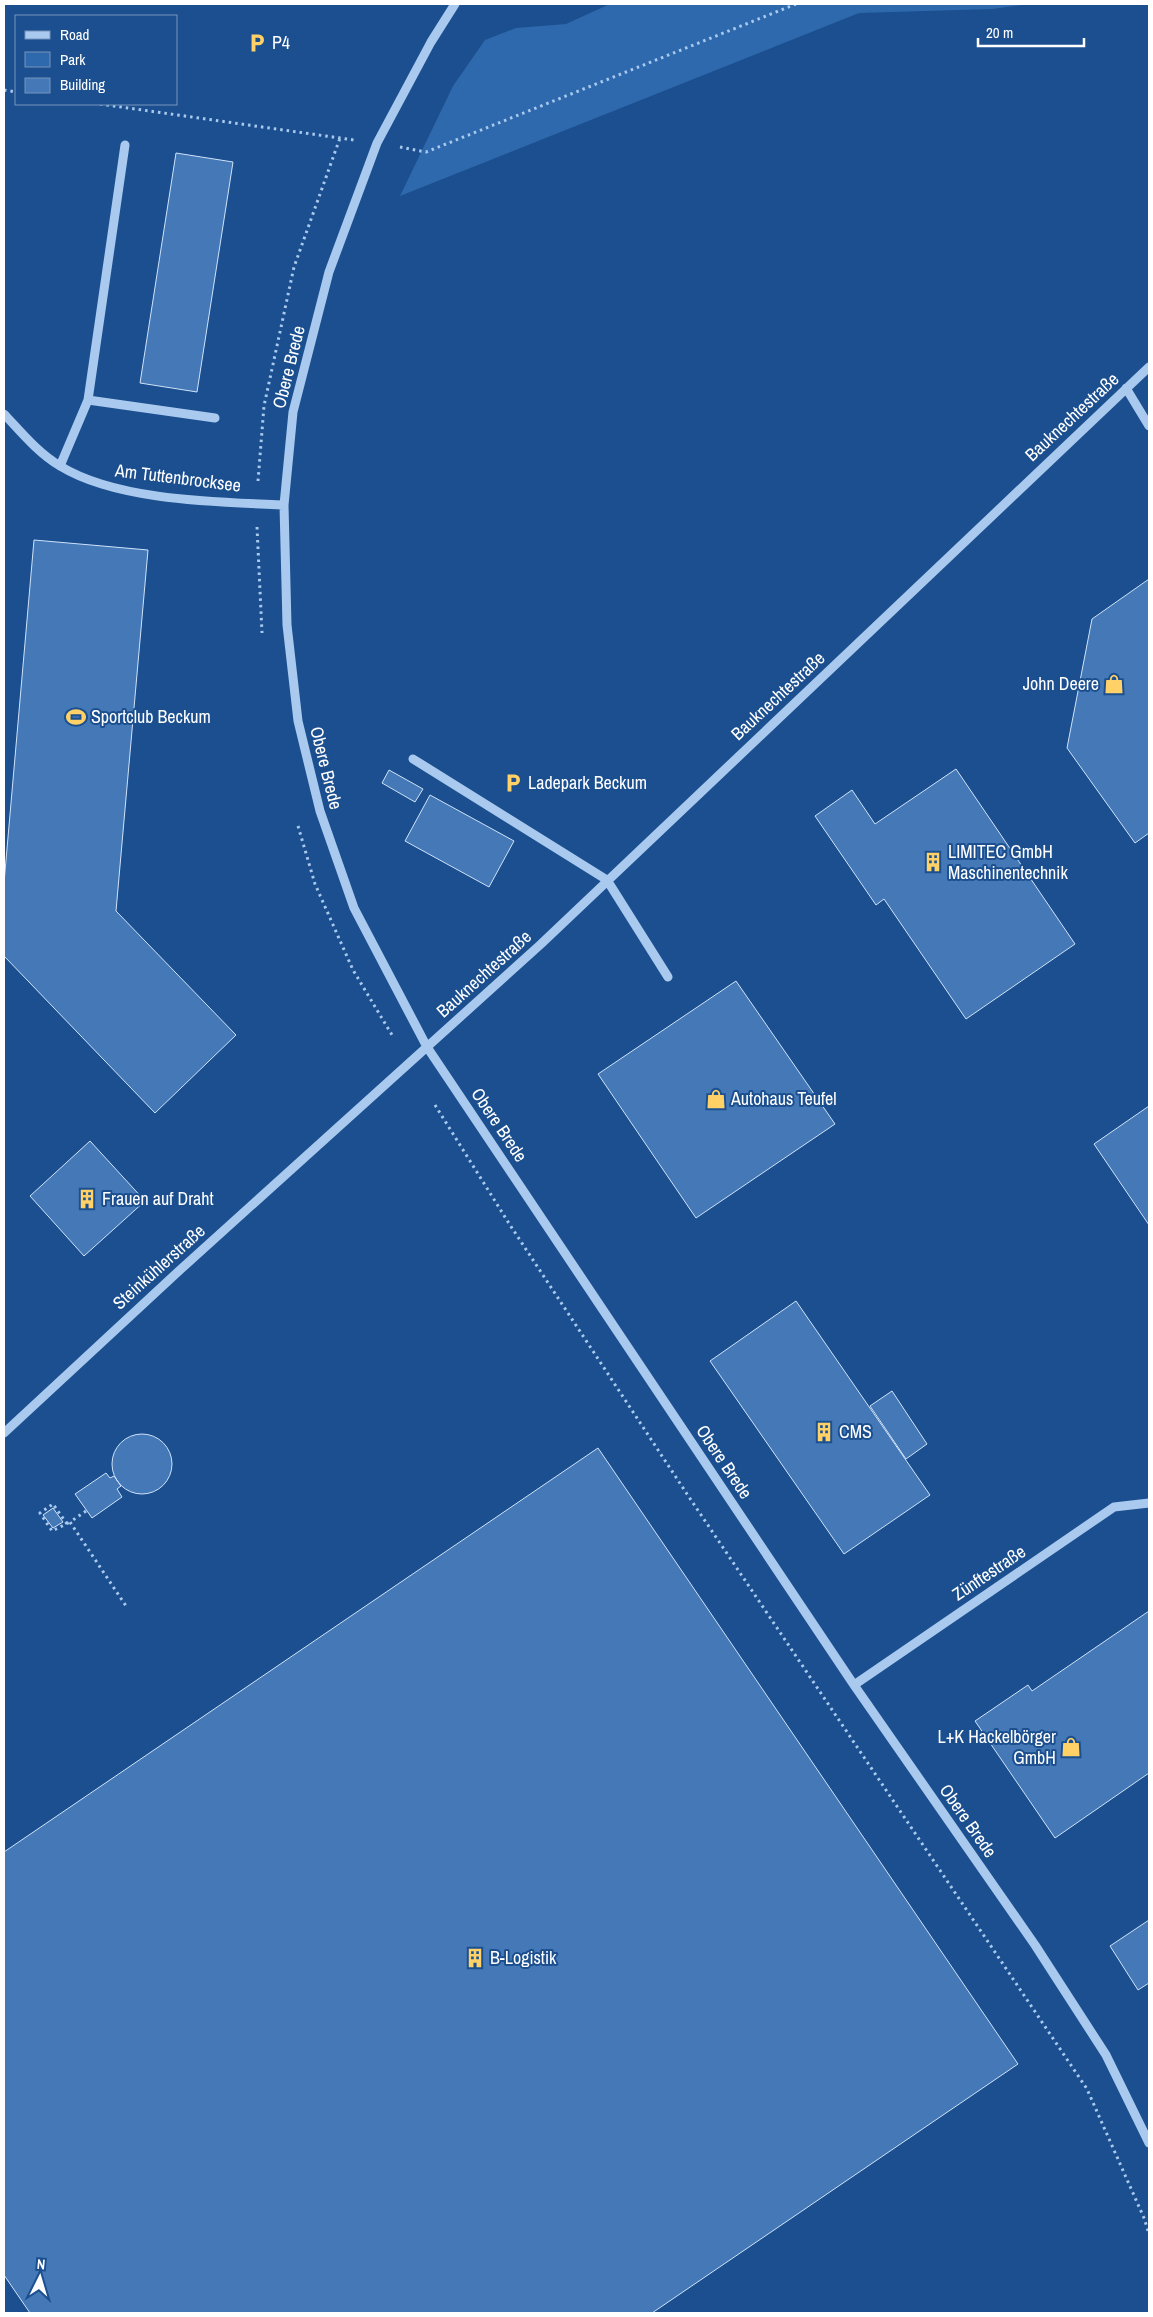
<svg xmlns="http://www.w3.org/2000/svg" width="1153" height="2317" viewBox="0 0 1153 2317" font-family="'Archivo Narrow',sans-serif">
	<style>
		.green { fill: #2e69ad }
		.building { fill: #4478b7; stroke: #cfe3fa }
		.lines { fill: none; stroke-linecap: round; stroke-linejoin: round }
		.path { stroke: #a9c9ee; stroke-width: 3; stroke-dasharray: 2.5 4; stroke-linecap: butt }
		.minor { stroke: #a9c9ee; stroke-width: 9 }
		.labels { text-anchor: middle; stroke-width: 4; stroke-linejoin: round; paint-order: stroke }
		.poi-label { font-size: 18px; fill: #fff; stroke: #1b4f8f; text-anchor: start }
		.street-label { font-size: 18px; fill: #fff; stroke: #1b4f8f }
	</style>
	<rect width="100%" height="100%" fill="#1b4f8f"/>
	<path class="green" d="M610,4H1028L992,9L859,13L400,196L453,86L485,40L516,28L566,24Z"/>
	<path class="building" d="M176,153L233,162L197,392L140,383Z
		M34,540L148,550L116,911L236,1035L155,1113L4,956V883Z
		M1149,579V833L1135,843L1067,748L1092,619Z
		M956,769L1075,944L966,1019L884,899L876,905L815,816L852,790L875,824Z
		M389,770L423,789L415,802L382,783Z
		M430,795L514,841L489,887L405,841Z
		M736,981L835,1124L696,1218L598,1074Z
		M1149,1106V1225L1094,1144Z
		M90,1141L145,1201L84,1256L30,1196Z
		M796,1301L930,1495L844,1554L710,1361Z
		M892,1391L927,1444L906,1459L870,1406Z
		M112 1464a30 30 0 1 1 60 0a30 30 0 1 1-60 0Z
		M598,1448L1018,2064L652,2313H30L4,2275V1852Z
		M106,1473L110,1478L114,1476L121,1486L117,1489L122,1497L92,1518L75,1494Z
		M53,1508L63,1522L53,1528L43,1515Z
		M1149,1611V1773L1055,1838L975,1721L1028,1685L1032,1691Z
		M1149,1920V1983L1138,1990L1110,1946Z"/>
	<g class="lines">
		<path class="path" d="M4,90L16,92
			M100,104L354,140
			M400,147L426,152L796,4
			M258,481L264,406L294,267L340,138
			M257,527L262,633
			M298,826L315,884L353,970L392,1035
			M435,1105L510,1225L687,1494L1087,2089L1144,2218L1149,2234
			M86,1511L70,1522L126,1606
			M67,1524L53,1504L40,1513L52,1531L70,1522"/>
		<path class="minor" d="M455,4L431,42L377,143L329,272L293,412L284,505L287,625L298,721L320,811L354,908L427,1047L854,1685L1035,1945L1106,2055L1149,2143
			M1126,388L1149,426
			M88,400L215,418
			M4,414C21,432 38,453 60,466C117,501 217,502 284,505
			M60,466L88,400L125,145
			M413,759L607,880L668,977
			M4,1433L181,1269L541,944L1149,367
			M854,1685L1114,1507L1149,1503"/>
	</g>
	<defs>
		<symbol id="parking-bare" viewBox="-9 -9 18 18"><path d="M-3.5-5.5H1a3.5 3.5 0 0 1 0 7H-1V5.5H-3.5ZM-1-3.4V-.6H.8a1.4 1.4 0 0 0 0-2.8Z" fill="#ffd166" stroke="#1b4f8f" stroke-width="2.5" paint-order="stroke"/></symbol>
		<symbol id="shop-bare" viewBox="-9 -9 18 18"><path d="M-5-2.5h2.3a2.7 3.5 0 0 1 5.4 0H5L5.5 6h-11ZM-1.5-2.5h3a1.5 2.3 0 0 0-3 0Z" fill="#ffd166" stroke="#1b4f8f" stroke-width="2.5" paint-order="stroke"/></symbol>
		<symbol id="stadium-bare" viewBox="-9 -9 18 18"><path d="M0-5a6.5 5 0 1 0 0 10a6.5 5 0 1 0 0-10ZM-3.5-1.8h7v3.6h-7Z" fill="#ffd166" stroke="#1b4f8f" stroke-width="2.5" paint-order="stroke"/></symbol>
		<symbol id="building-bare" viewBox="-9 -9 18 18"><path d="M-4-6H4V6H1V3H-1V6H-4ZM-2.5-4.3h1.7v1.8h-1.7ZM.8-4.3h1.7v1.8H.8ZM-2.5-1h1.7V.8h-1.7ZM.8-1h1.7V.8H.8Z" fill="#ffd166" stroke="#1b4f8f" stroke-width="2.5" paint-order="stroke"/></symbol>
	</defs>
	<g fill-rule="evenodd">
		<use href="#parking-bare" x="243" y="29" width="28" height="28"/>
		<use href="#shop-bare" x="1100" y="670" width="28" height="28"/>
		<use href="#stadium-bare" x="62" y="703" width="28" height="28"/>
		<use href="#parking-bare" x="499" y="769" width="28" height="28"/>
		<use href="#building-bare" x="919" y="848" width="28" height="28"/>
		<use href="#shop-bare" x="702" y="1085" width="28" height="28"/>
		<use href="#building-bare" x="73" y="1185" width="28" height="28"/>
		<use href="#building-bare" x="810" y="1418" width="28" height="28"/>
		<use href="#shop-bare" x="1057" y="1733" width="28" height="28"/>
		<use href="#building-bare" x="461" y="1944" width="28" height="28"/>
	</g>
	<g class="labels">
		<g class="poi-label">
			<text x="272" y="49">P4</text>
			<text x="1099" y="690" text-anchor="end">John Deere</text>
			<text x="91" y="723">Sportclub Beckum</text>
			<text x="528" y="789">Ladepark Beckum</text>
			<text x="948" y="858">LIMITEC GmbH<tspan x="948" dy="21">Maschinentechnik</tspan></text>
			<text x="731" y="1105">Autohaus Teufel</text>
			<text x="102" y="1205">Frauen auf Draht</text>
			<text x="839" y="1438">CMS</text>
			<text x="1056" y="1743" text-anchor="end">L+K Hackelbörger<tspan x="1056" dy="21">GmbH</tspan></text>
			<text x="490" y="1964">B-Logistik</text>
		</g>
		<g class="street-label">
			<text transform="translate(289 367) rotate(-76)" y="6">Obere Brede</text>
			<text transform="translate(1072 417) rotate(-43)" y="6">Bauknechtestraße</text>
			<text transform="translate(178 478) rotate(7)" y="6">Am Tuttenbrocksee</text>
			<text transform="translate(778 696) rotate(-43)" y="6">Bauknechtestraße</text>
			<text transform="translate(326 768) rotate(76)" y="6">Obere Brede</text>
			<text transform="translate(484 974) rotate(-42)" y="6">Bauknechtestraße</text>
			<text transform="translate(499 1125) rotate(56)" y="6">Obere Brede</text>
			<text transform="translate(159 1267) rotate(-42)" y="6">Steinkühlerstraße</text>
			<text transform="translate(724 1462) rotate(56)" y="6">Obere Brede</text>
			<text transform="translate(989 1573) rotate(-34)" y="6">Zünftestraße</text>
			<text transform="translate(968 1821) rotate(55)" y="6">Obere Brede</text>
		</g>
	</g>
	<rect width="1153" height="2317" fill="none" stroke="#ffffff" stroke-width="10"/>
	<rect x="15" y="15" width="162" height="90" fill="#1b4f8f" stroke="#7695bc"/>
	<rect x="25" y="31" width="25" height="8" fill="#a9c9ee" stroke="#7695bc"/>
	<text x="60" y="40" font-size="15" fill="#ffffff">Road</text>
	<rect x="25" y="52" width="25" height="15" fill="#2e69ad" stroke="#7695bc"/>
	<text x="60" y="65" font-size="15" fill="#ffffff">Park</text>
	<rect x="25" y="78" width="25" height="15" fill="#4478b7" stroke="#7695bc"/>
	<text x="60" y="90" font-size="15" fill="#ffffff">Building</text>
	<g transform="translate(40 2277) rotate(5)" stroke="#1b4f8f" stroke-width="4" paint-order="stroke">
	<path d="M0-4L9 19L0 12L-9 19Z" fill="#ffffff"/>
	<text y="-8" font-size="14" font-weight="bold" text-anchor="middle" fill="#ffffff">N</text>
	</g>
	<path d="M978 38v8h106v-8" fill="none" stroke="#ffffff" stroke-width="2.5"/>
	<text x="986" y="38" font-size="15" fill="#ffffff" stroke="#1b4f8f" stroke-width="4" paint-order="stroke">20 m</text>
</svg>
